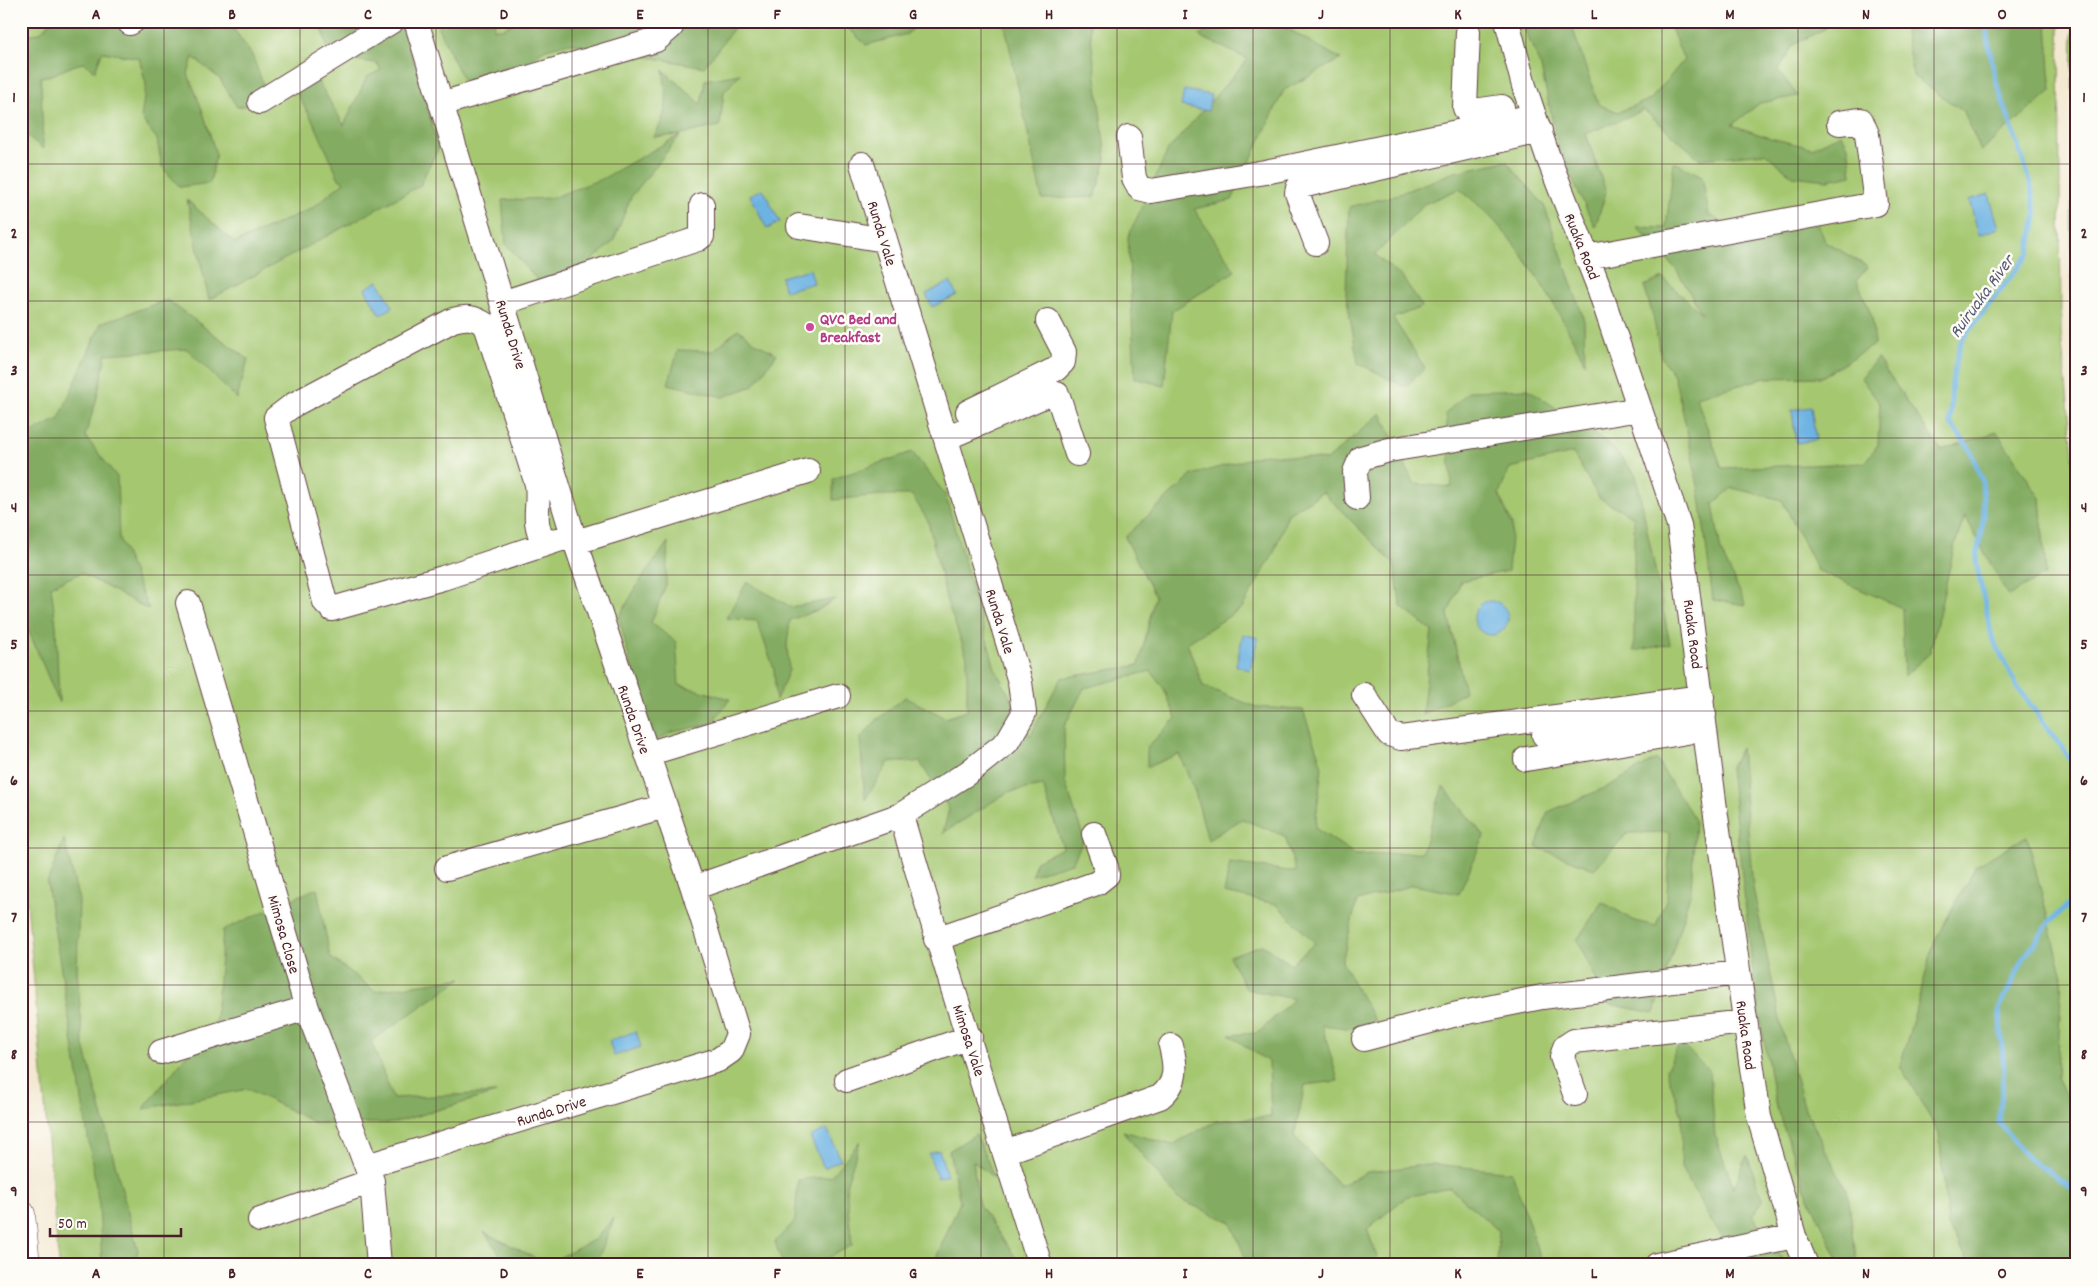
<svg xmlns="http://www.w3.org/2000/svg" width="2098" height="1286" viewBox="0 0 2098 1286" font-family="Dekko,sans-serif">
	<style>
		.green { fill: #a4c770; stroke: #77734e }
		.forest { fill: #83ac62; stroke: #666646 }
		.water { fill: #6cb2e2; stroke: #5b6886 }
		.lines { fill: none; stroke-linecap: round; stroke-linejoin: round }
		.stream { stroke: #6cb2e2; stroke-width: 5 }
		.minor-casing { stroke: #633d44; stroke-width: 26 }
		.major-casing { stroke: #633d44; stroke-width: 29 }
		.minor { stroke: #fff; stroke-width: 24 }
		.major { stroke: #fff; stroke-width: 28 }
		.grid { fill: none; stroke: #4a1f2b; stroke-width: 1; stroke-opacity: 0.55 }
		.hotel-dot { fill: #d1479c; stroke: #fdfcf7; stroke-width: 2 }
		.labels { text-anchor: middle; stroke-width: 5; stroke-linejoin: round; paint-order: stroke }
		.street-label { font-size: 16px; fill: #4a1f2b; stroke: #fdfcf7 }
		.hotel-label { font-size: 16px; font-weight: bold; fill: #b23c85; stroke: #fdfcf7; text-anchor: start }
		.water-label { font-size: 18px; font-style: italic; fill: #585a74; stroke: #fdfcf7 }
		.neatline { fill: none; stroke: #4a1f2b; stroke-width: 2 }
		.grid-label { font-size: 16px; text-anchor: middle; font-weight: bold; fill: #4a1f2b }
	</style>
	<rect width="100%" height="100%" fill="#fdfcf7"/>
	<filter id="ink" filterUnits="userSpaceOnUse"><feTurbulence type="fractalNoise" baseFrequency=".02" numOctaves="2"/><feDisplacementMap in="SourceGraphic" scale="10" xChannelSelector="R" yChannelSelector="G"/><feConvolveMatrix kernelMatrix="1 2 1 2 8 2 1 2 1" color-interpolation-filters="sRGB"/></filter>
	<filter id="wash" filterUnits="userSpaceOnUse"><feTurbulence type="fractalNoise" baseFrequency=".0096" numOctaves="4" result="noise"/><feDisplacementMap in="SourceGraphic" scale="20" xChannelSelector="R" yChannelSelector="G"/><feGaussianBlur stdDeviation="1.12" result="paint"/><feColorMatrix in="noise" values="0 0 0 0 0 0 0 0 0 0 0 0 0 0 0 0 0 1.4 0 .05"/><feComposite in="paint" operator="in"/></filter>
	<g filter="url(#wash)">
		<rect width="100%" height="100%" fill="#f3e8d0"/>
		<path class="green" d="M21,21H2059L2061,333L2077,494V1265H59L21,835Z
			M2073,21H2077V394L2071,331Z"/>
		<path class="forest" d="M51,21H233V28L252,55L270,102L237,107L220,79L193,57L188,74L203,112L216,154L210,183L180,187L162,167L157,139L141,118L146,84L139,58L102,52L95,71L84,63C68,65 57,76 41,77L43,149L21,130V35L40,33Z
			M312,21H399L422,84L438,149L421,182V185L209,300L187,200L235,243L312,208L344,182L339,179L315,125L287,76L316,78L344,125L367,77L381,70L377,63L329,57L322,26Z
			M435,21H495L494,29H502L516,21H630L648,25L664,21H747L738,23L704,67L570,43L546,49L520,65L466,86Z
			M841,21H922L907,34L866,45Z
			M1004,21H1089L1106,159L1095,197L1042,199Z
			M1224,21H1274L1341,59L1284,90L1232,200L1194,209L1235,271L1172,311L1164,386L1135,378L1128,237L1168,150L1248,59L1199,36Z
			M1521,21H1570L1598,104L1618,112L1651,99L1684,60L1668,21H1819L1826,28L1793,45L1778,71L1798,96L1760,103L1732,125L1770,138L1812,148L1841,134L1848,146L1852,175L1828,180L1793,176L1765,153L1700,159L1644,110L1586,134L1606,192L1595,227L1559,151L1541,67Z
			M1903,21H2047L2051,91L1981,151L1964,112L1913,76Z
			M663,70L701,104L705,80L740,74L724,92L720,126L681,134L631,197L613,242L551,296L506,244L502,200L552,198L604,178L680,135L654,137C669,108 668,101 663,70Z
			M1506,161L1544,205L1584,320L1585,363C1555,303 1514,229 1459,189L1424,204L1375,255L1403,278L1422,307L1393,318L1425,368L1405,387L1358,363L1346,294L1349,207L1393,196L1455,172Z
			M1674,162L1702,176L1709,215L1750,237L1809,202L1825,241L1868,267L1857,280L1872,317L1875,344L1822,377L1765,378L1696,397L1722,468L1864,463L1878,445L1880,404L1861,378L1877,358L1941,450L1997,432L2040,498L2046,574L2008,596L1965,516L1955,544L1930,653L1904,676L1902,608L1817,570L1782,500L1732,488L1713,504L1721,552L1746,605L1713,600L1700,496L1686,426L1674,375L1661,357L1653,316L1644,286L1663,278L1702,314L1676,269L1637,227L1666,228Z
			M167,300L248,359L237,399L187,349L106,354L97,398L85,436L117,477L119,538L149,610L81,573L51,586L56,626L59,703L25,622L21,595V437L59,419L101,323Z
			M738,329L756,343L777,354L753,386L723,397L668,384L678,350L713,351Z
			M1528,389L1609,444L1636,475L1670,644L1634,651V517L1599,498L1573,453L1510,468L1499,494L1512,525L1508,571L1461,581L1448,613L1465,692L1422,715L1432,631L1401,607L1394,564L1323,492L1288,514L1273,555L1242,608L1187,643L1203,686L1256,707L1303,710L1322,766L1315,828L1356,855L1422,852L1443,786L1484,836L1459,894L1413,885L1357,901L1342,962L1381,1032L1322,1025L1338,1081L1305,1085L1294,1136L1340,1186L1367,1172L1433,1164L1512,1172L1540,1258L1529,1265H1497L1499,1231L1450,1188L1406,1197L1367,1229L1380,1265H1248L1231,1222L1178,1199L1123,1131L1172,1145L1216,1121L1271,1117L1269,1062L1229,1035L1258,1033L1294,999L1246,989L1229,956L1262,945L1291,964L1315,943L1276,904L1224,893L1230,863L1296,872L1285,836L1242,819L1208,840L1195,792L1179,754L1147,767V747L1176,718L1164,689L1151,671L1084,688L1064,727L1065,782L1084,839L1072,863L1032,875L1036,861L1063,848L1043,786L1008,792L943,833L949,809L920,762H889L865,800L860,739L878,719L905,697L946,718L967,711V657L947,602L928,521L912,495H880L833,500V479L912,452L945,494L995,668L1030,736L1061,678L1139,665L1155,596L1125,537L1192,475L1265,454L1327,460L1381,413L1414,484L1452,487L1446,413L1469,391Z
			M668,542L666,585L651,623L676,642L679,685L730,699L711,724L672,732L655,741L633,674L619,617L638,584Z
			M747,582L791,607L835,599L818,610L790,620L787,645L789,670L776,701L774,669L757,621L726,618Z
			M1741,748L1753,888L1783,1034L1805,1109L1848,1194L1857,1265H1841L1804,1187L1775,1102L1755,990L1730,769Z
			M1656,759L1695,820L1691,891L1654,1013L1608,1004L1577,940L1602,902L1635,921L1656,926L1667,897L1670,832L1628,833L1594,869L1536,847L1548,812L1607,787Z
			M2027,836L2062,973L2057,1078L2077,1118V1256L2061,1265H1971L1948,1226L1939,1133L1900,1066L1935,940L1976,866Z
			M64,839L79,901L77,971L83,1042L138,1251L134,1265H102L99,1205L47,883Z
			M317,888L330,957L375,991L462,978L371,1041L393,1098L496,1093L393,1123H315L248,1089L143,1109L216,1019L223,930Z
			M1680,1042L1710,1072L1715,1136L1734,1188L1747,1155L1763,1201L1752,1215L1786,1265H1744L1711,1221L1681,1167L1682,1115L1666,1070Z
			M976,1134L995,1179L973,1161L979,1205L1021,1265H933L960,1202L949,1151Z
			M860,1141L846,1186L852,1245L815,1265H783L775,1242L795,1221L798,1180L831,1176Z
			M614,1218L596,1265H508L484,1232L547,1264L594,1240Z"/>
		<path class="water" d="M1184,90L1211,95L1208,111L1181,106Z
			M763,189L780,222L767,229L750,195Z
			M1989,194L1999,228L1979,235L1969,200Z
			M810,269L814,283L785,291L781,277Z
			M378,281L393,307L380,315L365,289Z
			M950,282L957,295L932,307L926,294Z
			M1811,407L1816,440L1796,443L1792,410Z
			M1474 618a17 17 0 1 1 34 0a17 17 0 1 1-34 0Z
			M1243,634L1258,638L1250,670L1236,666Z
			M636,1031L641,1047L614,1056L609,1041Z
			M827,1129L841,1160L824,1168L810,1137Z
			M939,1150L947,1175L937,1178L929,1154Z"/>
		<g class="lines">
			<path class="stream" d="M1987,21V37L1996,81L2030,181L2036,215L2029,253L1961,341L1952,381L1950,423L1970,449L1982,480L1984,514L1976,562L1992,637L2016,685L2077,768
				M2077,865L2074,867L2072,902L2051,920L2024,958L1999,1009L2004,1069L1999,1123L2028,1158L2077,1191"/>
		</g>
	</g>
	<g filter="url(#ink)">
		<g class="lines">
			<defs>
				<path id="minor" d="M1507,21L1524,86L1548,157L1598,285L1679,525L1715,809L1759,1117L1794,1236L1806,1265
					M130,23L133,21
					M1468,32L1465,108L1467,112L1502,107
					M260,102L392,21
					M441,104L656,40L671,27L672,21
					M1129,137L1134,178L1139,188L1151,191L1265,172L1534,116
					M799,226L885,240
					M1316,243L1297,193L1298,188L1301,186L1540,131
					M1587,257L1876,204L1867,134L1861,120L1839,123
					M502,303L698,239L702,236V205
					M968,412L1056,369L1063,362L1064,352L1048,321
					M946,438L1051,393L1057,394L1059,399L1077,454
					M1357,498L1355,472L1361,458L1389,450L1640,409
					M576,542L808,471
					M544,544C531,517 540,510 537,484L486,325C474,317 467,316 453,320L293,405L276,418L325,602L332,609L443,578L573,535
					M188,603L307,1008L372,1181L379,1265
					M1364,695L1389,734L1401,738L1702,697
					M1544,735L1704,715
					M647,754L838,696
					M1526,759L1687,732
					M901,815C944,966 993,1115 1040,1265
					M447,868L665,806
					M693,888L901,815L969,772L1007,742L1024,713L1020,682L862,164
					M936,939L1097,883L1107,875L1106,867L1094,834
					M1364,1039L1453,1015L1542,997L1738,973
					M161,1052L307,1008
					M847,1080L970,1037
					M1575,1094L1562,1057L1565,1047L1574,1041L1745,1022
					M1005,1152L1160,1097C1178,1083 1176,1066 1171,1046
					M367,1166L718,1060L731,1051L738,1034L693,888L573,535L416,21
					M260,1220L372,1181
					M1657,1265L1794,1236"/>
				<path id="major" d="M21,1214L26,1265"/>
			</defs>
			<use href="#minor" class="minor-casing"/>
			<use href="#major" class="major-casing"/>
			<use href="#minor" class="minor"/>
			<use href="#major" class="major"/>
		</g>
	</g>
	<path class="grid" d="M164,21V1265M300,21V1265M436,21V1265M572,21V1265M708,21V1265M845,21V1265M981,21V1265M1117,21V1265M1253,21V1265M1390,21V1265M1526,21V1265M1662,21V1265M1798,21V1265M1934,21V1265M21,164H2077M21,301H2077M21,438H2077M21,575H2077M21,711H2077M21,848H2077M21,985H2077M21,1122H2077"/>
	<circle class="hotel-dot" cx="810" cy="327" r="5"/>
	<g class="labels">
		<g class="street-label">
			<text transform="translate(883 233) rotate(73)" y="6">Runda Vale</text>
			<text transform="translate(1583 246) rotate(68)" y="6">Ruaka Road</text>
			<text transform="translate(512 334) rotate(73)" y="6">Runda Drive</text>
			<text transform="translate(1001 621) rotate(73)" y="6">Runda Vale</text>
			<text transform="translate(1694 634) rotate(83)" y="6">Ruaka Road</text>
			<text transform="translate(635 719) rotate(71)" y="6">Runda Drive</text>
			<text transform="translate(285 934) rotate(74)" y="6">Mimosa Close</text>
			<text transform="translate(1747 1035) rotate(82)" y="6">Ruaka Road</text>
			<text transform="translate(970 1040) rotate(72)" y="6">Mimosa Vale</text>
			<text transform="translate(551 1110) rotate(-17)" y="6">Runda Drive</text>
		</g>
		<g class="hotel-label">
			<text x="820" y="324">QVC Bed and<tspan x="820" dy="18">Breakfast</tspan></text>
		</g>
		<g class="water-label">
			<text transform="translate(1981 296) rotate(-54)" y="6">Ruiruaka River</text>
		</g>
	</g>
	<rect width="2098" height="1286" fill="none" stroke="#fdfcf7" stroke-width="55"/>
	<path d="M50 1228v8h131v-8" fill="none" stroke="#4a1f2b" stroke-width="2.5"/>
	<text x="58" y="1228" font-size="15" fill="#4a1f2b" stroke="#fdfcf7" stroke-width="4" paint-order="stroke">50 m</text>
	<rect x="28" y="28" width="2042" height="1230" class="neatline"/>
	<g class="grid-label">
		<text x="96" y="19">A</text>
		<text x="232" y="19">B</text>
		<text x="368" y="19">C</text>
		<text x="504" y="19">D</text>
		<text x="640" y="19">E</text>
		<text x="777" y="19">F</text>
		<text x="913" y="19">G</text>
		<text x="1049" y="19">H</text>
		<text x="1185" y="19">I</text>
		<text x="1321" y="19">J</text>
		<text x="1458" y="19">K</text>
		<text x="1594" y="19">L</text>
		<text x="1730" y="19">M</text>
		<text x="1866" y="19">N</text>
		<text x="2002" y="19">O</text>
		<text x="14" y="102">1</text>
		<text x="2084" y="102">1</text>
		<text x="14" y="238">2</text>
		<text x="2084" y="238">2</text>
		<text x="14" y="375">3</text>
		<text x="2084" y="375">3</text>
		<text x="14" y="512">4</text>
		<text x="2084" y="512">4</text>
		<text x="14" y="649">5</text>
		<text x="2084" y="649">5</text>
		<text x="14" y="785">6</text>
		<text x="2084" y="785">6</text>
		<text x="14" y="922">7</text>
		<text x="2084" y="922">7</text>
		<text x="14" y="1059">8</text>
		<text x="2084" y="1059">8</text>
		<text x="14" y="1196">9</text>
		<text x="2084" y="1196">9</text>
		<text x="96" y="1278">A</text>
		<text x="232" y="1278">B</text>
		<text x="368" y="1278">C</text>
		<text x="504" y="1278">D</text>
		<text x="640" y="1278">E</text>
		<text x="777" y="1278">F</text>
		<text x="913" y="1278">G</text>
		<text x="1049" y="1278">H</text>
		<text x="1185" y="1278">I</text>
		<text x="1321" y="1278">J</text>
		<text x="1458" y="1278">K</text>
		<text x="1594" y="1278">L</text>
		<text x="1730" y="1278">M</text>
		<text x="1866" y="1278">N</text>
		<text x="2002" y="1278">O</text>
	</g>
</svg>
